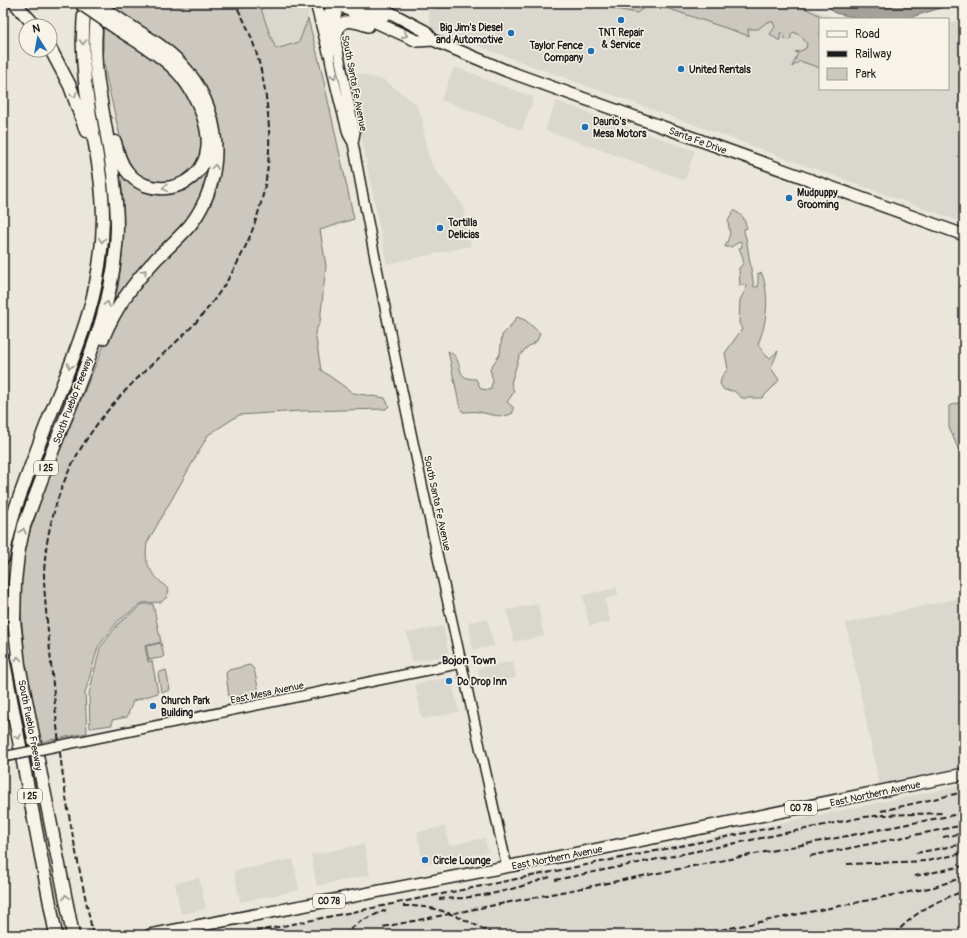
<svg xmlns="http://www.w3.org/2000/svg" width="967" height="938" viewBox="0 0 967 938" font-family="Pangolin,sans-serif">
	<style>
		.built { fill: #dad7ce }
		.green { fill: #ccc8c0; stroke: #74726e }
		.water { fill: #a3a19a; stroke: #6d6c68 }
		.lines { fill: none; stroke-linecap: round; stroke-linejoin: round }
		.minor-casing { stroke: #1c1c1c; stroke-width: 12 }
		.major-casing { stroke: #1c1c1c; stroke-width: 14 }
		.highway-casing { stroke: #1c1c1c; stroke-width: 15 }
		.minor { stroke: #f7f3e8; stroke-width: 9 }
		.major { stroke: #f7f3e8; stroke-width: 11 }
		.highway { stroke: #f7f3e8; stroke-width: 12 }
		.rail { stroke: #1c1c1c; stroke-width: 2; stroke-dasharray: 6 3; stroke-linecap: butt }
		.minor-bridge-casing { stroke: #1c1c1c; stroke-width: 12; stroke-linecap: butt }
		.highway-bridge-casing { stroke: #1c1c1c; stroke-width: 15; stroke-linecap: butt }
		.minor-bridge { stroke: #f7f3e8; stroke-width: 9 }
		.highway-bridge { stroke: #f7f3e8; stroke-width: 12 }
		.oneway { stroke: #94928c }
		.poi-dot { fill: #1f6fb2; stroke: #f7f3e8; stroke-width: 1.5 }
		.labels { text-anchor: middle; stroke-width: 3; stroke-linejoin: round; paint-order: stroke }
		.shield { fill: #f7f3e8; stroke: #5e5c59; stroke-width: 1 }
		.shield-label { font-size: 9px; font-weight: bold; fill: #1c1c1c }
		.poi-label { font-size: 10px; font-weight: bold; fill: #1c1c1c; stroke: #f7f3e8; text-anchor: start }
		.street-label { font-size: 10px; fill: #1c1c1c; stroke: #f7f3e8 }
		.neighbourhood-label { font-size: 11px; font-weight: bold; fill: #1c1c1c; stroke: #f7f3e8 }
	</style>
	<rect width="100%" height="100%" fill="#eae6dc"/>
	<filter id="ink" filterUnits="userSpaceOnUse"><feTurbulence type="fractalNoise" baseFrequency=".025" numOctaves="2"/><feDisplacementMap in="SourceGraphic" scale="8" xChannelSelector="R" yChannelSelector="G"/><feConvolveMatrix kernelMatrix="1 2 1 2 8 2 1 2 1" color-interpolation-filters="sRGB"/></filter>
	<g filter="url(#ink)">
		<path class="built" d="M259,3H309L308,19L299,43L276,49Z
			M449,3H793L841,19H820V89H948V23L964,19V223L431,29L427,6Z
			M454,67L481,76L480,78L534,97L522,130L441,100Z
			M348,71L384,80L415,103L422,117L426,148L432,165L463,205L471,246L387,264Z
			M556,101L695,151L685,180L545,130Z
			M617,588L618,596L605,599L610,622L589,626L583,595Z
			M964,597V767L879,784L846,623Z
			M538,604L544,636L514,642L507,610Z
			M487,619L494,646L473,650L468,622Z
			M443,626L449,653L444,656L412,662L407,633Z
			M513,661L516,678L481,685L478,668Z
			M451,677L459,712L422,719L415,684Z
			M964,785V935H237Z
			M445,826L449,845L485,838L488,852L423,864L417,832Z
			M364,844L370,875L317,886L311,855Z
			M293,859L299,890L240,902L234,871Z
			M199,878L206,909L181,914L175,883Z"/>
		<path class="green" d="M106,3H259L269,32L276,49L299,42L308,19L320,64L354,219L320,230L326,266L320,322L315,332L321,370L353,393L385,398L389,406L386,409L301,411L239,415L208,435L147,543C143,568 153,574 169,590L167,597L161,602L142,603L118,621L98,647L85,693L87,733L40,742L25,660L21,612V575L26,544L47,481L112,326L135,292L205,212L216,118Z
			M440,3H475L448,8H435Z
			M606,3H650L637,13L615,9Z
			M652,3H794L827,19H820V68L800,61L792,67L798,53L795,52L801,51L806,48L807,44L802,37L794,32L791,34V38L788,40L784,38V33H780V40H778L770,34L775,27L773,22H767L758,29H748L749,36Z
			M106,25L159,62L177,78L192,101L199,119L203,140L201,156L189,175L165,184L142,179L126,162L107,81L103,54V30Z
			M207,168H209L204,193L184,226L116,300C123,256 127,216 119,171H121L154,192Z
			M734,210L743,217L747,228L744,229V232L746,238L754,287H758V273L762,274C770,296 767,323 758,344L766,356L770,358L778,351L771,368L779,380L773,387L762,398H742L734,391L724,390L720,384L722,376L728,369L725,353L742,329L739,323L740,300L747,287L745,284L740,286L739,268L743,264V258L739,248L742,247L741,241L731,247H725L730,234L728,221Z
			M517,317L525,320L540,333L537,341L526,348L519,357L511,383L514,392L507,402L513,407V413C503,419 490,414 479,412C474,411 468,412 463,412L460,408L448,351C451,353 455,355 456,358C463,370 457,379 476,379L481,389L490,390L493,381L490,369L500,354L502,335L511,326Z
			M964,401V451H959L949,427V406Z
			M143,604H153L161,642L145,646L148,662L152,661L158,693L133,701L127,717L112,720V725L90,728L89,694L100,648L119,623Z
			M161,643L164,657L149,660L146,646Z
			M250,665L254,669L259,692L229,698L226,673L229,670Z
			M166,670L170,690L164,692L161,691L158,673Z"/>
		<path class="water" d="M825,3H957L905,19H862L835,13Z"/>
		<g class="lines">
			<defs>
				<path id="minor" d="M337,3C336,4 333,5 332,6C316,26 342,109 348,134L353,143
					M338,3V8L333,31L336,41L355,132L353,143C398,386 453,626 507,867
					M77,742L462,663
					M3,757L13,755"/>
				<path id="major" d="M316,3L329,52
					M338,3L349,10L417,41L433,40L507,71L964,235
					M350,3L384,16
					M372,3L425,31L433,40
					M336,41C337,16 350,20 368,26
					M150,935L594,850L964,774"/>
				<path id="highway" d="M15,3L35,26
					M50,48L70,86L86,131
					M115,142C117,151 120,162 126,170C147,200 196,191 206,156C213,130 197,96 181,76C164,56 139,43 118,29
					M103,338C115,308 135,281 157,258C169,247 181,236 191,224C228,175 222,106 180,63C163,45 140,33 119,19
					M3,558L6,543L14,512C26,479 38,446 51,413C78,347 102,293 103,219C103,172 90,127 85,81C82,55 82,29 85,3
					M3,657L56,935
					M73,935L19,665L14,620L15,582L18,554L24,526C37,492 50,456 64,422C89,359 116,297 117,228C117,178 105,131 98,82C94,57 95,31 98,6"/>
			</defs>
			<use href="#minor" class="minor-casing"/>
			<use href="#major" class="major-casing"/>
			<use href="#highway" class="highway-casing"/>
			<use href="#minor" class="minor"/>
			<use href="#major" class="major"/>
			<use href="#highway" class="highway"/>
			<path class="rail" d="M881,811L964,792
				M943,837L964,833
				M916,853L964,844
				M810,856L964,825
				M847,864L927,861L964,853
				M915,876L964,866
				M555,880L864,817L884,815L942,813
				M439,899C449,898 460,899 470,897C498,894 524,886 550,877
				M403,906C441,905 463,919 495,935
				M383,927L964,813
				M93,935C85,895 76,855 69,815C60,765 56,714 51,664C49,634 44,603 44,573C45,552 48,532 54,512C68,457 102,412 143,373C161,355 181,339 198,320C244,267 272,200 269,129C267,88 257,38 234,3
				M238,935L780,826
				M343,935L361,921L386,910
				M695,935L934,887L964,877
				M894,935C916,911 934,902 964,891"/>
			<defs>
				<path id="minor-bridge" d="M13,755L77,742"/>
				<path id="highway-bridge" d="M80,3L118,29
					M95,3L119,19"/>
			</defs>
			<use href="#minor-bridge" class="minor-bridge-casing"/>
			<use href="#highway-bridge" class="highway-bridge-casing"/>
			<use href="#minor-bridge" class="minor-bridge"/>
			<use href="#highway-bridge" class="highway-bridge"/>
		</g>
		<defs><path id="oneway-chevron" d="M-2-3.5L2.5 0L-2 3.5" fill="none" stroke-width="1.6" stroke-linecap="round" stroke-linejoin="round"/></defs>
		<g class="oneway">
			<use href="#oneway-chevron" transform="translate(405 35) rotate(24)"/>
			<use href="#oneway-chevron" transform="translate(83 42) rotate(90)"/>
			<use href="#oneway-chevron" transform="translate(334 76) rotate(77)"/>
			<use href="#oneway-chevron" transform="translate(74 95) rotate(68)"/>
			<use href="#oneway-chevron" transform="translate(215 167) rotate(-82)"/>
			<use href="#oneway-chevron" transform="translate(165 188) rotate(176)"/>
			<use href="#oneway-chevron" transform="translate(102 240) rotate(94)"/>
			<use href="#oneway-chevron" transform="translate(144 272) rotate(-49)"/>
			<use href="#oneway-chevron" transform="translate(107 304) rotate(-75)"/>
			<use href="#oneway-chevron" transform="translate(70 366) rotate(112)"/>
			<use href="#oneway-chevron" transform="translate(23 531) rotate(-75)"/>
			<use href="#oneway-chevron" transform="translate(18 659) rotate(-97)"/>
			<use href="#oneway-chevron" transform="translate(18 737) rotate(79)"/>
			<use href="#oneway-chevron" transform="translate(66 897) rotate(-102)"/>
		</g>
	</g>
	<g class="poi-dot">
		<circle cx="621" cy="20" r="4"/>
		<circle cx="511" cy="33" r="4"/>
		<circle cx="591" cy="51" r="4"/>
		<circle cx="681" cy="69" r="4"/>
		<circle cx="585" cy="127" r="4"/>
		<circle cx="789" cy="198" r="4"/>
		<circle cx="440" cy="228" r="4"/>
		<circle cx="449" cy="681" r="4"/>
		<circle cx="153" cy="706" r="4"/>
		<circle cx="425" cy="860" r="4"/>
	</g>
	<g class="labels">
		<g class="shield">
			<rect x="34" y="461" width="24" height="14" rx="3"/>
			<rect x="18" y="789" width="24" height="14" rx="3"/>
			<rect x="785" y="801" width="32" height="14" rx="3"/>
			<rect x="313" y="894" width="32" height="14" rx="3"/>
		</g>
		<g class="shield-label">
			<text x="46" y="471">I 25</text>
			<text x="30" y="799">I 25</text>
			<text x="801" y="811">CO 78</text>
			<text x="329" y="904">CO 78</text>
		</g>
		<g class="poi-label">
			<text x="503" y="31" text-anchor="end">Big Jim's Diesel<tspan x="503" dy="12">and Automotive</tspan></text>
			<text x="621" y="36" text-anchor="middle">TNT Repair<tspan x="621" dy="12">&amp; Service</tspan></text>
			<text x="583" y="49" text-anchor="end">Taylor Fence<tspan x="583" dy="12">Company</tspan></text>
			<text x="689" y="73">United Rentals</text>
			<text x="593" y="125">Daurio's<tspan x="593" dy="12">Mesa Motors</tspan></text>
			<text x="797" y="196">Mudpuppy<tspan x="797" dy="12">Grooming</tspan></text>
			<text x="448" y="226">Tortilla<tspan x="448" dy="12">Delicias</tspan></text>
			<text x="457" y="685">Do Drop Inn</text>
			<text x="161" y="704">Church Park<tspan x="161" dy="12">Building</tspan></text>
			<text x="433" y="864">Circle Lounge</text>
		</g>
		<g class="street-label">
			<text transform="translate(355 83) rotate(79)" y="4">South Santa Fe Avenue</text>
			<text transform="translate(698 140) rotate(20)" y="4">Santa Fe Drive</text>
			<text transform="translate(72 400) rotate(-69)" y="4">South Pueblo Freeway</text>
			<text transform="translate(438 503) rotate(78)" y="4">South Santa Fe Avenue</text>
			<text transform="translate(267 692) rotate(-12)" y="4">East Mesa Avenue</text>
			<text transform="translate(31 725) rotate(79)" y="4">South Pueblo Freeway</text>
			<text transform="translate(875 793) rotate(-12)" y="4">East Northern Avenue</text>
			<text transform="translate(557 857) rotate(-11)" y="4">East Northern Avenue</text>
		</g>
		<g class="neighbourhood-label">
			<text x="469" y="664">Bojon Town</text>
		</g>
	</g>
	<rect width="967" height="938" fill="none" stroke="#f7f3e8" stroke-width="16"/>
	<rect x="8" y="8" width="951" height="922" fill="none" stroke="#1c1c1c" stroke-width="1.5" filter="url(#ink)"/>
	<rect x="819" y="18" width="130" height="72" fill="#f7f3e8" stroke="#9f9d96"/>
	<rect x="827" y="31" width="20" height="6" fill="#f7f3e8" stroke="#9f9d96"/>
	<text x="855" y="38" font-size="12" fill="#1c1c1c">Road</text>
	<rect x="827" y="51" width="20" height="6" fill="#1c1c1c" stroke="#9f9d96"/>
	<text x="855" y="58" font-size="12" fill="#1c1c1c">Railway</text>
	<rect x="827" y="68" width="20" height="12" fill="#ccc8c0" stroke="#9f9d96"/>
	<text x="855" y="78" font-size="12" fill="#1c1c1c">Park</text>
	<g transform="translate(38 38) rotate(349)"><circle r="19" fill="#f7f3e8" stroke="#9f9d96"/>
	<path d="M0-3L7 15L0 10L-7 15Z" fill="#1f6fb2"/>
	<text y="-6" font-size="11" font-weight="bold" text-anchor="middle" fill="#1c1c1c">N</text>
	</g>
</svg>
